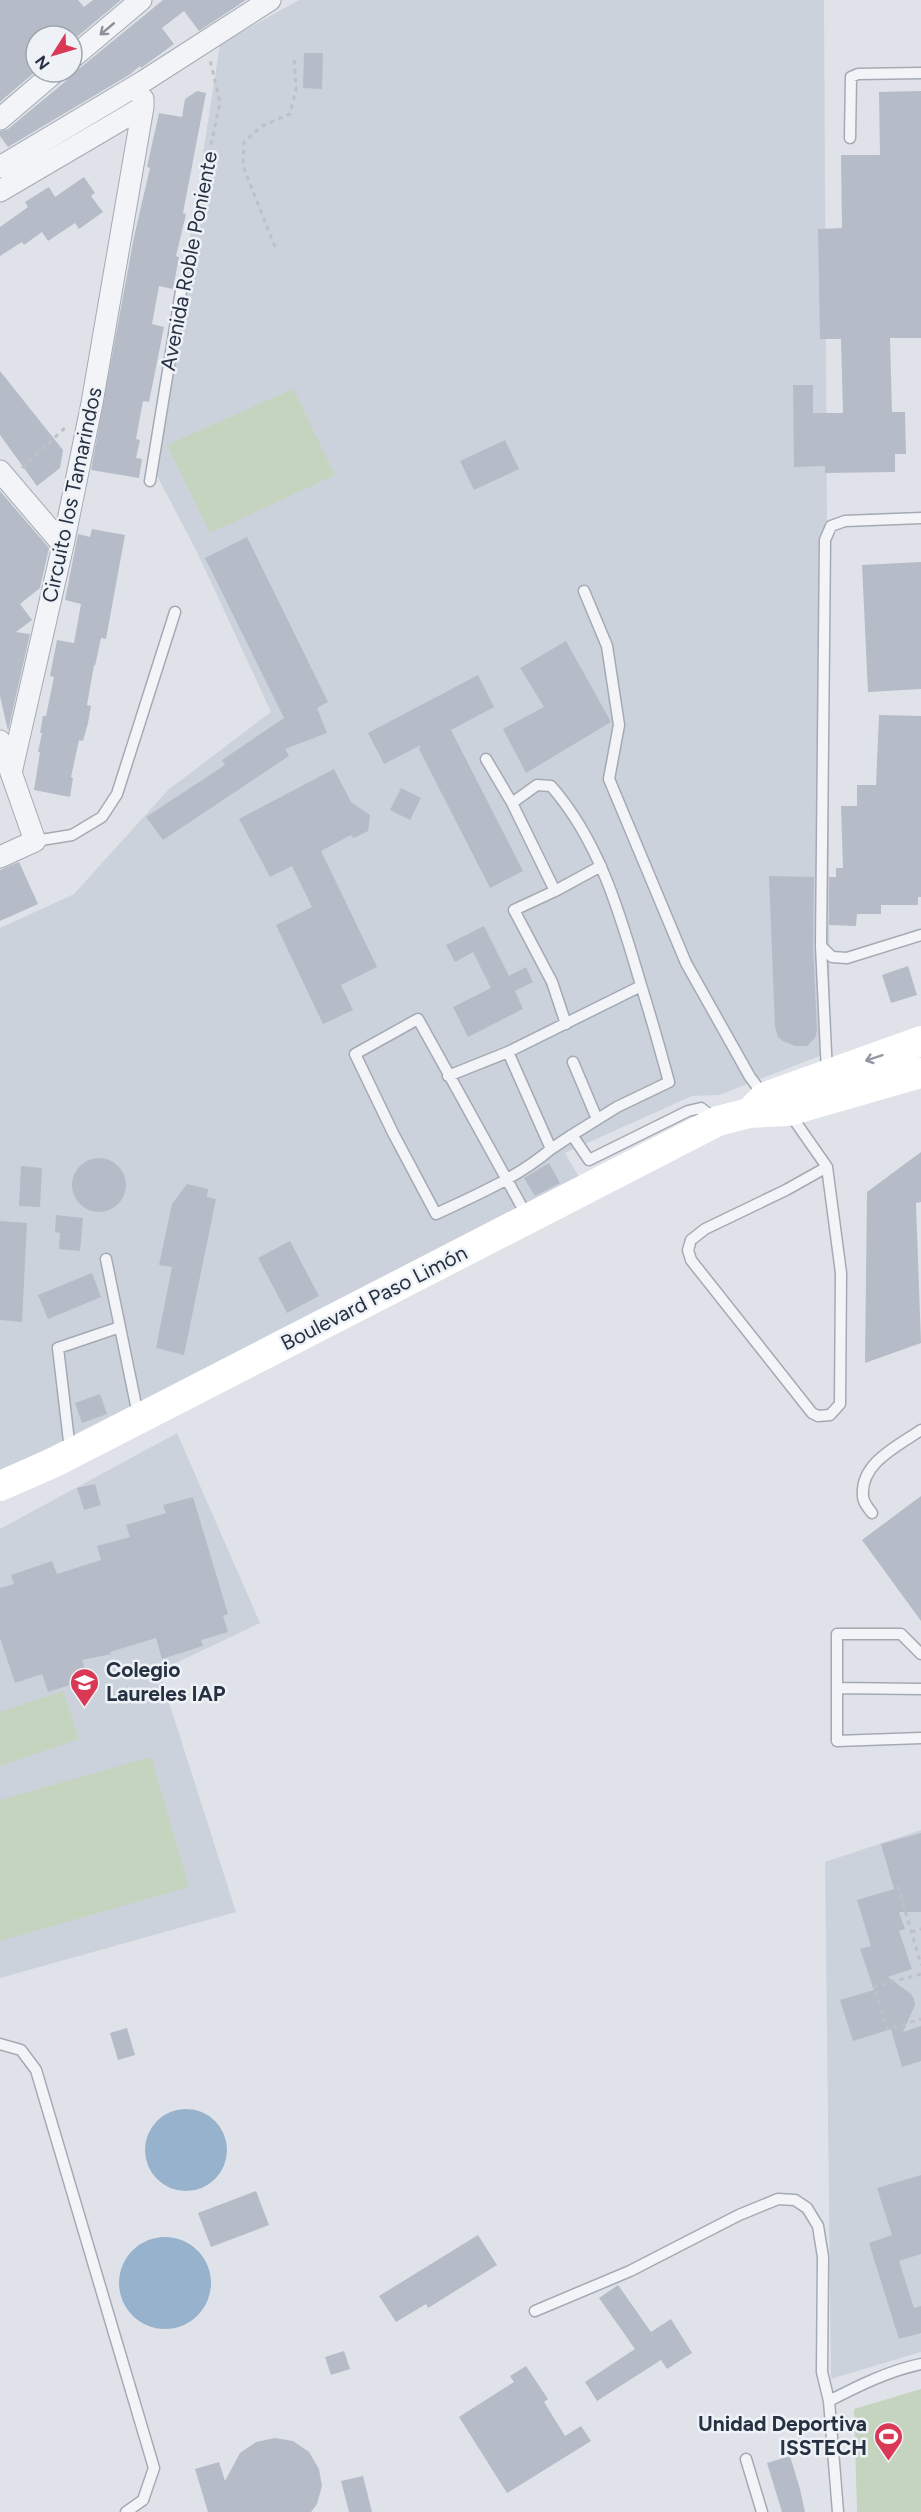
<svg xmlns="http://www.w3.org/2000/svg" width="921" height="2512" viewBox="0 0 921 2512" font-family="Figtree,sans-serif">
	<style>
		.built { fill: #ccd2db }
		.green { fill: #c5d4bf }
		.water { fill: #96b2cc }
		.building { fill: #b5bcc7 }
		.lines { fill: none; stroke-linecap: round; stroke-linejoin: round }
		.lane-casing { stroke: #a4aab4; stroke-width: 13 }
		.street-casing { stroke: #a4aab4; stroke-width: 23 }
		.path { stroke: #bdc1c8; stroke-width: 3; stroke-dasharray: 4.5 4.5; stroke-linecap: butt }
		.lane { stroke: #f2f4f7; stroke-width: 10 }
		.street { stroke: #f2f4f7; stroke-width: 21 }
		.secondary { stroke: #fff; stroke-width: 30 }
		.oneway { stroke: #8c929c }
		.oneway2 { stroke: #9298a0 }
		.labels { text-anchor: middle; stroke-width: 5; stroke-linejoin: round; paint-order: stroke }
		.street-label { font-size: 21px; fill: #263142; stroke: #eef2f7 }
		.poi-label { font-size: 21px; font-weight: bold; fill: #263142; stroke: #eef2f7; text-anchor: start }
	</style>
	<rect width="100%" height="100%" fill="#dfe3e9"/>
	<path class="built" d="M299,0H824L830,1052L719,1095L692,1096L565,1153L581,1180L0,1472V928L74,894L168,790L271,712L197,552L154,470L220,44Z
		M177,1433L260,1623L159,1671L236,1912L0,1978V1529Z
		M921,1830V2352L831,2379L825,1862Z"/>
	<path class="green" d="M293,389L335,475L210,533L167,445Z
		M63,1691L79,1739L0,1766V1712Z
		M151,1757L189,1887L0,1941V1800Z
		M921,2389V2512H857L854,2409Z"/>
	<path class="water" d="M145 2150a41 41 0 1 1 82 0a41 41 0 1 1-82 0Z
		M119 2283a46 46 0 1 1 92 0a46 46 0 1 1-92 0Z"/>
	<path class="building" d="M0,0H78L84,7L93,0H121L72,41V36H36V71L0,102Z
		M163,0H246L199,31L184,11L162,28L174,44L141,68L140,66L129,75L8,147L0,136V131L8,129L72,76V70L80,68Z
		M304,53H323L322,89L303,88Z
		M197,91L206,93L183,213L186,214L176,256L179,257L173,289L159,286L152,324L164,327L149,402L143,401L136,439L140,440L136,458L142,459L139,478L91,470L134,237L150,168L147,167L159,113L182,117L185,99Z
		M921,91V338H890L892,412H905L906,454H895V472L825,473V466L794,467L793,385H813V413H843L841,339H820L818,229L842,228L841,155H880L879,92Z
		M84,177L95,193L91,196L103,212L79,229L75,223L48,241L42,232L24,245L22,242L0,256V227L28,207L25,202L49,187L55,197Z
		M0,371L63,450L60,468L37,486L0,435Z
		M505,440L519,469L474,490L460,461Z
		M0,491L49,548L40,588L20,604L32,620L16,632L30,634L8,731L0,696Z
		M92,529L125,535L106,639L101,638L95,666L94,665L87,705L91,706L88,723L83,741L79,740L71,777L73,778L70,797L34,790L40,752H38L42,733H40L43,716H46L54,677L50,676L57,640L74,643L81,604L65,600L78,534L90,537Z
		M247,537L328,702L317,708L327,733L285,749L289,756L163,840L146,817L225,765L222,760L284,718L205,558Z
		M921,562V689L868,692L862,565Z
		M566,641L611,722L526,773L503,729L544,707L520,668Z
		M478,675L494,707L451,730L523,871L490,888L419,749L421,745L384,764L368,733Z
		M879,715L921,716V897H918V905H881V914H857L856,926L829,925V877H836V868H843L841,806H857V785H876Z
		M334,769L351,802L370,815L368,831L354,838L351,835L321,851L377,967L341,985L353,1010L323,1024L276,925L312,907L292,866L270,877L239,819Z
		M401,788L421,798L410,820L390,810Z
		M19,862L38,904L0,921V870Z
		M769,876L814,877L813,946L817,1031L815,1038L807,1046H795L783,1041L778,1037L775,1027Z
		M484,926L509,976L526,967L533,982L515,991L523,1009L468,1037L453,1007L491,988L473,952L455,962L446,945Z
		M908,966L917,995L891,1003L882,975Z
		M921,1152V1202L916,1203L921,1343L865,1363L867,1192Z
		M72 1185a27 27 0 1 1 54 0a27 27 0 1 1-54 0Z
		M549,1163L560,1183L535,1196L524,1178Z
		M21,1166L42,1168L40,1207L19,1206Z
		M187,1184L208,1189L207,1197L216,1199L184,1355L156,1348L172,1267L159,1265L172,1204Z
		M56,1215L83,1218L80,1251L59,1249L60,1233L55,1232Z
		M0,1221L27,1223L22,1322L0,1320Z
		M290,1241L319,1296L287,1313L258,1258Z
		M92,1273L101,1297L48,1319L38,1295Z
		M100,1394L107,1414L82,1423L75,1403Z
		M95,1484L101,1505L84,1510L77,1488Z
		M921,1496V1621L862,1540Z
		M193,1497L228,1614L223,1616L228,1632L201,1640L203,1646L162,1659L156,1638L110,1652L111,1654L82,1660L88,1679L48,1692L42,1674L15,1683L0,1638V1588L14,1584L11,1575L52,1561L57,1574L101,1560L97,1546L130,1537L126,1525L166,1513L163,1505Z
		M921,1833V1912H899L905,1929L899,1931L912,1969L888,1977L911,1994L914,1999L915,2005L903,2032L921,2026V2061L902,2067L891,2029L853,2041L840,2000L874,1990L860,1949L871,1946L857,1900L894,1889L881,1844Z
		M127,2028L135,2055L118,2060L110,2033Z
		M921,2175V2254L899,2261L914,2308L921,2306V2333L899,2339L869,2243L892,2235L877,2188Z
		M256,2191L269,2225L211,2247L198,2213Z
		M478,2235L497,2265L428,2308L426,2304L396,2322L379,2296Z
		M618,2285L651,2332L671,2319L692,2353L667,2369L661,2360L597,2401L585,2382L635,2349L599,2298Z
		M344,2351L350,2369L331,2375L325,2357Z
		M526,2366L548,2399L544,2402L565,2436L581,2426L591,2441L507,2493L459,2417L514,2382L510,2376Z
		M275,2438L293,2441L309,2452L319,2469L322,2486L317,2504L311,2512H208L195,2469L219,2462L225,2481L240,2453L256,2442Z
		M790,2456L800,2489L805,2512H782L767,2463Z
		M363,2476L372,2512H349L341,2481Z"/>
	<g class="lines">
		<defs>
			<path id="lane" d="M850,138L851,77L858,74L921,73
				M150,481L181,291
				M921,518L845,521L831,526L825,540L821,946L832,957L847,958L921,935
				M584,591L607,646L619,725L609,779L686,963L750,1077L765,1097
				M486,759L512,803L555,891
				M512,803L537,785L551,786C600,842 620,914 641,985C651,1017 660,1049 669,1082L617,1107L572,1135L589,1160L688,1111L701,1108L715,1119
				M35,841L72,835L102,817L117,794L175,612
				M821,946L827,1073
				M566,1024L552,982L514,910L555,891L601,866
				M508,1052L551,1149L572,1135
				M573,1062L597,1119
				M448,1076L508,1052L641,986
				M790,1114L827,1167L786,1190L705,1229L691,1240L688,1250L691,1260L812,1413L818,1416L830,1415L840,1404L841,1273L827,1167
				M528,1218C491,1151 455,1085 418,1019L355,1054L393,1133L436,1214C476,1195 517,1178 551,1149
				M106,1259L138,1415
				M70,1450L58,1348L120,1327
				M872,1513C868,1508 863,1502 863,1496C860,1463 898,1446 921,1430
				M921,1654L901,1634H837V1741L921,1738
				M837,1688L921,1689
				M0,2044L21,2050L36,2070L154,2468L143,2500L126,2512
				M535,2311L630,2271L739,2215L778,2199L795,2200L807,2208L818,2226L823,2257L822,2372L829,2401L838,2512
				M829,2401C858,2386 888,2371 921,2364
				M746,2459L762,2512"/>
			<path id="street" d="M72,58L141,0
				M0,119L55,72
				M0,167L144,81L270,0
				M0,191L143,107V99
				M0,471L63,545
				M0,741L35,841L0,857
				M11,773L63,545L92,403L143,107"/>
		</defs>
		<use href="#lane" class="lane-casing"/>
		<use href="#street" class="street-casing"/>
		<path class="path" d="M275,247L243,166L244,142L262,126L290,114L296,89L294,56
			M184,277L220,102L210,60
			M22,468L67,426
			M898,1886L921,1965
			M911,1932L921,1929
			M921,1974L874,1987L887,2029L921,2019"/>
		<use href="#lane" class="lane"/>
		<use href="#street" class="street"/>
		<path class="secondary" d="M755,1107L765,1097L921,1041
			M0,1486L55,1462L718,1121L749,1113L788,1111L921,1073"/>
	</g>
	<defs><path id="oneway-shaft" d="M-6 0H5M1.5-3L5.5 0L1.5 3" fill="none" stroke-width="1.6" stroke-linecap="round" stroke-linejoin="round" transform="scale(1.5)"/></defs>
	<use class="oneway" href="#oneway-shaft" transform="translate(107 29) rotate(140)"/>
	<use class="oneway2" href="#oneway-shaft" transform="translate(874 1058) rotate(161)"/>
	<defs>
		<symbol id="school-pin" viewBox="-11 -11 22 30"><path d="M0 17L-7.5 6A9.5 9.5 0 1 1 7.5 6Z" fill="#d93955" stroke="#eef2f7"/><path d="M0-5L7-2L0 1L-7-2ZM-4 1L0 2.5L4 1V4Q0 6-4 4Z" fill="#fff"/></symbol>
		<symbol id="stadium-pin" viewBox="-11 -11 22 30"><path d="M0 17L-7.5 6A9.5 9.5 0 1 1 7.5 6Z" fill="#d93955" stroke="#eef2f7"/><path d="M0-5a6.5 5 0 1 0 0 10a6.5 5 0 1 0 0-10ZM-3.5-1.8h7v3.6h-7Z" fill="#fff"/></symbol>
	</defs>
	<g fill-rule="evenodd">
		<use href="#school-pin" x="68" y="1666" width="33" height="45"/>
		<use href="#stadium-pin" x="872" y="2420" width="33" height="45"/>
	</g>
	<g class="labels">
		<g class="street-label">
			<text transform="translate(189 261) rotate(-79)" y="7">Avenida Roble Poniente</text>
			<text transform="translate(72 495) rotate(-78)" y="7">Circuito los Tamarindos</text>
			<text transform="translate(374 1298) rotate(-27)" y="7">Boulevard Paso Limón</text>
		</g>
		<g class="poi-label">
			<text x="106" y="1677">Colegio<tspan x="106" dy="24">Laureles IAP</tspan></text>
			<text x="867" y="2431" text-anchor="end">Unidad Deportiva<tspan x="867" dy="24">ISSTECH</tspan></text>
		</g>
	</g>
	<g transform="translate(54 54) rotate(233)"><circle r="28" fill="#eef2f7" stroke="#9ea5af" stroke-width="1.5"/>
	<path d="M0-4.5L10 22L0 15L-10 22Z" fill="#d93955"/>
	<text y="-9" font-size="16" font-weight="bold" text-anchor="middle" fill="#263142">N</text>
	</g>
</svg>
